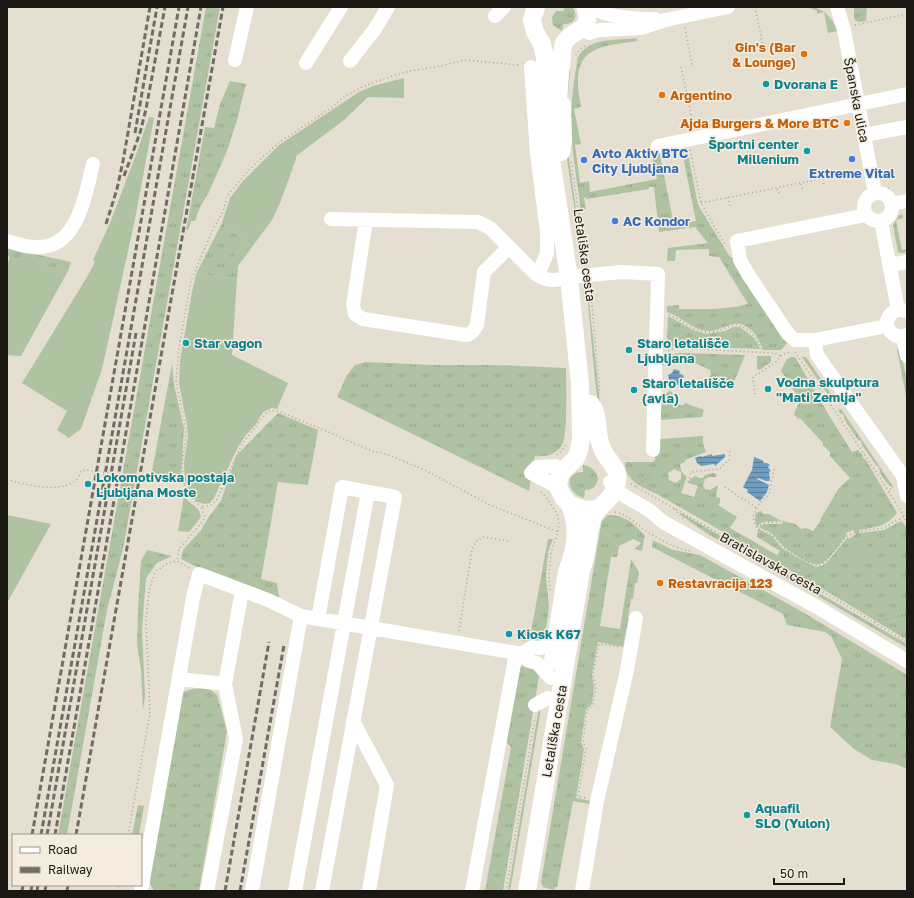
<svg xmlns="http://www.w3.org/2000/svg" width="914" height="898" viewBox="0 0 914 898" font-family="'Golos Text',sans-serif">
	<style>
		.grass { fill: url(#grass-tufts); fill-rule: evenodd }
		.park { fill: url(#park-crowns) }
		.garden { fill: #afc2a2 }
		.water { fill: url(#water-rules) }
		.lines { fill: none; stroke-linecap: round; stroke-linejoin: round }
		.path { stroke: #a8a399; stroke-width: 1.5; stroke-dasharray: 1 3; stroke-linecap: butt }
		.minor { stroke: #fff; stroke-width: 14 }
		.major { stroke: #fff; stroke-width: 18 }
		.rail { stroke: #716d65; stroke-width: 3; stroke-dasharray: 6 3; stroke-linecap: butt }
		.food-dot { fill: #e8710a; stroke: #f3ecdf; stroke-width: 1.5 }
		.culture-dot { fill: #0f9aa8; stroke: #f3ecdf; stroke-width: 1.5 }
		.shop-dot { fill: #3f7fe0; stroke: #f3ecdf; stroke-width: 1.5 }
		.labels { text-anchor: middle; stroke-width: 3; stroke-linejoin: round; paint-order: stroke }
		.food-label { font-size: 13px; font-weight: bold; fill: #c56008; stroke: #f3ecdf; text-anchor: end }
		.culture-label { font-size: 13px; font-weight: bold; fill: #0d838f; stroke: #f3ecdf; text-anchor: start }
		.street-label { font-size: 13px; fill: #1b1814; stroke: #f3ecdf }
		.shop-label { font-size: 13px; font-weight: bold; fill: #366cbe; stroke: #f3ecdf; text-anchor: start }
	</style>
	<defs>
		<pattern id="grass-tufts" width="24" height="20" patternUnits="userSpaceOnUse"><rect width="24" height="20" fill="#afc2a2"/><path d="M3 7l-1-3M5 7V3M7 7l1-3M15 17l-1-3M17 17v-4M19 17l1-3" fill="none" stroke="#96a68b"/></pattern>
		<pattern id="park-crowns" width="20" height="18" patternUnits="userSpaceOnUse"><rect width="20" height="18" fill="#afc2a2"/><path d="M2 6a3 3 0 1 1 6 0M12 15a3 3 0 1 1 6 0" fill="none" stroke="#96a68b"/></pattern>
		<pattern id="water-rules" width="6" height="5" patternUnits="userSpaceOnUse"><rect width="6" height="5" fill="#6e9dc0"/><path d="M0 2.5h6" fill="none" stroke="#5a7f9b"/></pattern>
	</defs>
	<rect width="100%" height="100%" fill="#e5dfd2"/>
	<path class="grass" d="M206,7H220L123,549L107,610L67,835H58Z
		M564,7H572C579,15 575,25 563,24L562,31L553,25L552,17L556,11H564Z
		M808,7C824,7 832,18 838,31L828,33L824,12L817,14V11Z
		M854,7H867L866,21L858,22L854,19Z
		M637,38V41C624,43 609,44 597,49C573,58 577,87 581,107L574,109L581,144L575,145L580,183L589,181L590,192L657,179L651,151L659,150L674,225L696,221L681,146L686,144L698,205L730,257H732L785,338L787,343L781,350H763C760,338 747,320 733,324C724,326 716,332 706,331C691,329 681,316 667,312V306L679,305V309C702,309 726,310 748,304L719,257L709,256V249L676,250L675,261H667L668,248L708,243L695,227L659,232L654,187H649V189L587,199L586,197L584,198L586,209L581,210C577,182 572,153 571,124C571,102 574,79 578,57C590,36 617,41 637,38Z
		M569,68L570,70L567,105V145L583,259L581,252L567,159L565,134Z
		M230,81L246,84L237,120L227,151L209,192L200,207L195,221H191L189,228L186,231L205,127L214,128L220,104Z
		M902,214L903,218L896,220L902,250L907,249V252L901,253L898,252L893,226V225L899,215Z
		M222,223L246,240L234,258V265L238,266L237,279L196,274Z
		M7,248L71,262L68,271L7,256Z
		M587,293H588L603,430L599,413L595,380Z
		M668,316L693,330L706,334L725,331L733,327H740L753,337L758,344L760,349L675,346L663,349V341L667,340Z
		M900,348L907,382V402L897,349Z
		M682,353L745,355L732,387L710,377L711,374L710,370L691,361L689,364L685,365L678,361L666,364V362L662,367V355Z
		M791,357H795L830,417L852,452L858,450L863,455V458L866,460L897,513C885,527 877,527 859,530L860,533L884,530L901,521L907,527V640L838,598L657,494C642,487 625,482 625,462H655V451L660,439L703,436V443L706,452L685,460V462L680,464L681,471L687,477L681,493L694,497L698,486L688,483L690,479L696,476L699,478H703L705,475L713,473L716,474V477H710L705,479L703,486L705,489L710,490L718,485L716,497L720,498V503L718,505L737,517L730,528L777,555L780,551L757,537L758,529L772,536L782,548L795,556L816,567L822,566L828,561L848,537L849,539L856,534L853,530L846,533L847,535C841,542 829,561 820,564C812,567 789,551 783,546C779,542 776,537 772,534C768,531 763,530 759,527L764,524H782L783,521L795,524L801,529L806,528L813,531L821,520H820L839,488L850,478L830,456V452L823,445V443L800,418L798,419L794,414L800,400L781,371L786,360ZM674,469L681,472V479L676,483L669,480L668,473Z
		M802,357H806L835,400L833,402Z
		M366,362L432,365H495L566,368C566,383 568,434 562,445C556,455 545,457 535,456L529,491L337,397L347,375L355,365Z
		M172,364L174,385L184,428L181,478L169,475L151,476Z
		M670,391L673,393L674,402L678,405H684L685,403L704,410L702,417L660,420C661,409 659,397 670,391Z
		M841,409L894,488C887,485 879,474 879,467L876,465L862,445L861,441L858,440L844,419V415L840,413L838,410Z
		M278,413L318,430L308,485L278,482L261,579L277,583L279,597C261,594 244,587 226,579C211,573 196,567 181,559L183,550L201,530L208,518L221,501L236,456Z
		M583,465C591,466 596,471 598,478C597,486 593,490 585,490L584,498C567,494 563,472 583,472Z
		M184,497L199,510L201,517L189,532L178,531Z
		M761,511L763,514H769L781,521L763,522L757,526C754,521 755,517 756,513Z
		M681,513L907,644V648C864,623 821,597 777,573C745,554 709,538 680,514Z
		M608,515C624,514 636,525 645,536L644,539L642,551L634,549L641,543L633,539L619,546L617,557H611L600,626L620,629L631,559L639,572L637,583H635L633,599H631L628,618L631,619L630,621H628L623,647L598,642L592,675L594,687L592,704L586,709L581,743L584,749L576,798L591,801L590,804L573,801L557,887H555L554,890L543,887L541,882L601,525L602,521Z
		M548,539H553L548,552L546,576L549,606L545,636L541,640V643L521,641L522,632H531Z
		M653,540L673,550L700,555L801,611L907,675V769L896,764L872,760L854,749L830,727L842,659L831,636L825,632L787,625L783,614L652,547Z
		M147,550L172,556L157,563L146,578L142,630L145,696L143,710L141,670L137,644L138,610L141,561Z
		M523,666L535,668L539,676L503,891H485L511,747L506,742L520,667Z
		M201,688L210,689L217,695L227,731L199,891H154L150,883V869L181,693L192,689Z
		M539,707L541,708L510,891H508Z
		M138,805L144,806L139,835H132Z"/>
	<path class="park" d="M757,356H771V362L760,370L757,369Z"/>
	<path class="garden" d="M404,78V98L368,97L344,120L296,156V159L280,203L272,220L238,266H234V258L246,240L222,223L230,198L243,181L279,145L359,92L373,86Z
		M149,117L154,118L134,224L102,369L81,429L69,438L57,430L67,411L22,383L87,277L95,262L93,260L110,223L138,149Z
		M10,256L68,271L21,356L7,355V265Z
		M196,274L237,279L232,355L288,383L277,409L272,408L263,412L256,424L245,436L237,449L214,498L210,503L205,504L197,502L188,489L185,481L184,463L188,436L187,425L179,384L180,361L192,292Z
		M7,515L51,524L7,603Z
		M862,537L876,556L858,569L844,550Z"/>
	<path class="water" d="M674,369L680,371L679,373L684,376L680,386L675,384L674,385L668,383L669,379L668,375L672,373Z
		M712,454V456L725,454V457L715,466L714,464L701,466L697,463L695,458L701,456L702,457Z
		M754,457L764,461L763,463H767L770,465L768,467L771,471L769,472L770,481H766L758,478L757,479L769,485L767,492L760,501L747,492L748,490L743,487L752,470Z"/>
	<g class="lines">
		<path class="path" d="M755,7L764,51
			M855,25L907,14
			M685,28L692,65
			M576,55L580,49L586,45
			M681,67L694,128
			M690,150L701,203L725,245
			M571,162L587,265
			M845,174L846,182
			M823,179L824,186
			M801,184L803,192
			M888,188L891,192
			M777,189L781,196
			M728,197L730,206
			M701,203L860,171
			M590,286L600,394
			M669,315C682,320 691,330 705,332C718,334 725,326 735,325C747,324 760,341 762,351
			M668,350L676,348L774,353L781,356
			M795,352L879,476L904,516L907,524
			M755,394L753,377L775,363L781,356L791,351
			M557,455L564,448L566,444
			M774,469L769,494L759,504L755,512L753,517L755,525L760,530L773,536L783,547L804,560L815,565L819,566L825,562L847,536L856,532L883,528L907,515
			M7,480C28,484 59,495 77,479C79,477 80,473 81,471L86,470L148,478L170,477L176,478L184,484L189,495L201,507
			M688,482L691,472L719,469L729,460L730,449
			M184,484L182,466L186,435L184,418L176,382L179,347L191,281L213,229L223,212L227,196L249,170L278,143L331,108L345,96L362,87L383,79L410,71L441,66L464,60L519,65
			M631,484L837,600L907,642
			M636,487C644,481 655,471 654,460
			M725,487L757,508
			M886,488L894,490
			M541,492L546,497L556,512L559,521L558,532L551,552L549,575L550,591
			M674,509L685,520
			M615,512C629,515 637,525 648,532C660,540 676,549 691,551
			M757,527L764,523L782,522L783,520
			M189,568L177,561L179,549L203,521L205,516L201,507L211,505L216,501L242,444L267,412L273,411H278L331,433L353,443L373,451L389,455L425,470L490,505L558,532
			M874,622L907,614
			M459,631L472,550L476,541L484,537L508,541
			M585,798L578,797L586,749L583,742L587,710L593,705L596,686L593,675L599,644L619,647
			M128,835L150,713L146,621L149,590L155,572L166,564L177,561
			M117,891L119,885
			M506,891L535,717"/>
		<path class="minor" d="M594,7C604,18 640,19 655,19
			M837,7L844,30L875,193
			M495,16L504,7
			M589,33L600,30L641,28L665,20L728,7
			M235,60L247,7
			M350,61L375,29L388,7
			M306,63L341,7
			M531,67L537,153L547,232V253L538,275
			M864,135L907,127
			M658,146L907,94
			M864 207a14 14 0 1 1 28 0a14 14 0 1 1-28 0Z
			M892,204L907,201
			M866,215L737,241L740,260L748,274L788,334L795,340H815L887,326
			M331,219L478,222L490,228L536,274C550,283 553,280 569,278
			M366,220L353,305L355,314L363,319L466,335C472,334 474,330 477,325L484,272L509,247
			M881,221L898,310
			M7,241C16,243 25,247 34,247C78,251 85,195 93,164
			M889,265L907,262
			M580,276L622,272L658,274L653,450
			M906,311C895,307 886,315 887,326C891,335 898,339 907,335
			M903,337L907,356
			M815,340L817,355L903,476L907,496
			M531,473L558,487
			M531,473L537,467L556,466
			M610,482L618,492L649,510L663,522L817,607L907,661
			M318,619L342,487L395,497L322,891
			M522,654L532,647L540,648L556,641
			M179,679L225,684
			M535,705L548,698
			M353,721L387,785L369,891
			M141,891L193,598L199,574L268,600L301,616L522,654L529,661L537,663L551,678
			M207,891L236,739L225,684L242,591
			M252,891L301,616
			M295,891L368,492
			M472,891L516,653
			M582,891L597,801L627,670L636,618"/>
		<path class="major" d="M536,7L532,20L535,32L542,44L545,58L546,107L548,117L551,159L569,278L580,384L581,438L579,450L576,458L560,474L558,487L563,497L570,505L585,510L598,509
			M558,117C558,98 559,78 562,58C562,53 562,48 564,43C571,29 595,32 585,7
			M561,152L563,140L562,105
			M553,661L567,571C576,551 579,526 570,505
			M527,891L581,571C588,553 587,535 593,517C597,506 611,501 615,489C617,484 618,479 617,474C614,464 605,457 602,448C597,437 598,426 596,415C595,411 593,407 591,404"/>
		<path class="rail" d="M135,133L157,7
			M124,176L140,133L146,109L165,7
			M106,224L117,189L123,161L150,7
			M32,835L179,7
			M41,835L188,7
			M47,835L136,333
			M55,835L201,7
			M76,835L223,7
			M22,891L23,885
			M31,891L32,885
			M37,891L38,885
			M45,891L46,885
			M67,891L68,885
			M225,891L269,642
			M240,891L284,645"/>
	</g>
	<g class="food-dot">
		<circle cx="804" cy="54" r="4"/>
		<circle cx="662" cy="95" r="4"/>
		<circle cx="847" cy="123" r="4"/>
		<circle cx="660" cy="583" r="4"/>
	</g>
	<g class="culture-dot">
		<circle cx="766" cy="84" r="4"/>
		<circle cx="807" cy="151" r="4"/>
		<circle cx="186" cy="343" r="4"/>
		<circle cx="629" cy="350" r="4"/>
		<circle cx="768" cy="389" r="4"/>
		<circle cx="634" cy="390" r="4"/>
		<circle cx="88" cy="484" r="4"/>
		<circle cx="509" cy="634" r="4"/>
		<circle cx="747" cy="815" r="4"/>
	</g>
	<g class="shop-dot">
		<circle cx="852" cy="159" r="4"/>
		<circle cx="584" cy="160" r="4"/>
		<circle cx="615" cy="221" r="4"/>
	</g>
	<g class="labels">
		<g class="food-label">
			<text x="796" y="52">Gin's (Bar<tspan x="796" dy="15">&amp; Lounge)</tspan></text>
			<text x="670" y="100" text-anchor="start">Argentino</text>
			<text x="839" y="128">Ajda Burgers &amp; More BTC</text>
			<text x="668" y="588" text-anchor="start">Restavracija 123</text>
		</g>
		<g class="culture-label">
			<text x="774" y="89">Dvorana E</text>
			<text x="799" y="149" text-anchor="end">Športni center<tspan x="799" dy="15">Millenium</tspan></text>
			<text x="194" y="348">Star vagon</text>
			<text x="637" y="348">Staro letališče<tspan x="637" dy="15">Ljubljana</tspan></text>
			<text x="776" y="387">Vodna skulptura<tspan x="776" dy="15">"Mati Zemlja"</tspan></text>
			<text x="642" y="388">Staro letališče<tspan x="642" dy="15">(avla)</tspan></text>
			<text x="96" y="482">Lokomotivska postaja<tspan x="96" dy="15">Ljubljana Moste</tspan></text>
			<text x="517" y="639">Kiosk K67</text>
			<text x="755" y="813">Aquafil<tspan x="755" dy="15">SLO (Yulon)</tspan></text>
		</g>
		<g class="street-label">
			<text transform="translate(857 100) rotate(79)" y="5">Španska ulica</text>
			<text transform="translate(585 255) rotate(82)" y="5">Letališka cesta</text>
			<text transform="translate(771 563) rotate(29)" y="5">Bratislavska cesta</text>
			<text transform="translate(554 731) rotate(-80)" y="5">Letališka cesta</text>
		</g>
		<g class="shop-label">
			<text x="592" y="158">Avto Aktiv BTC<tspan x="592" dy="15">City Ljubljana</tspan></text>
			<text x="852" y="178" text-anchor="middle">Extreme Vital</text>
			<text x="623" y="226">AC Kondor</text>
		</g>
	</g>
	<rect width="914" height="898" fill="none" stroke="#1b1814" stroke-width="16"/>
	<rect x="12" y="834" width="130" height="52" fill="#f3ecdf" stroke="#9d978e"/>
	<rect x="20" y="847" width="20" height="6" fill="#ffffff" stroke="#9d978e"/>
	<text x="48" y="854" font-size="12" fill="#1b1814">Road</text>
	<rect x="20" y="867" width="20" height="6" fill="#716d65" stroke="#9d978e"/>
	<text x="48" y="874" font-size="12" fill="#1b1814">Railway</text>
	<path d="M774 878v6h70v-6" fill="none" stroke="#1b1814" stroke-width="2"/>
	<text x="780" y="878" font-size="12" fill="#1b1814" stroke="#f3ecdf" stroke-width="3" paint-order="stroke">50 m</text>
</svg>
